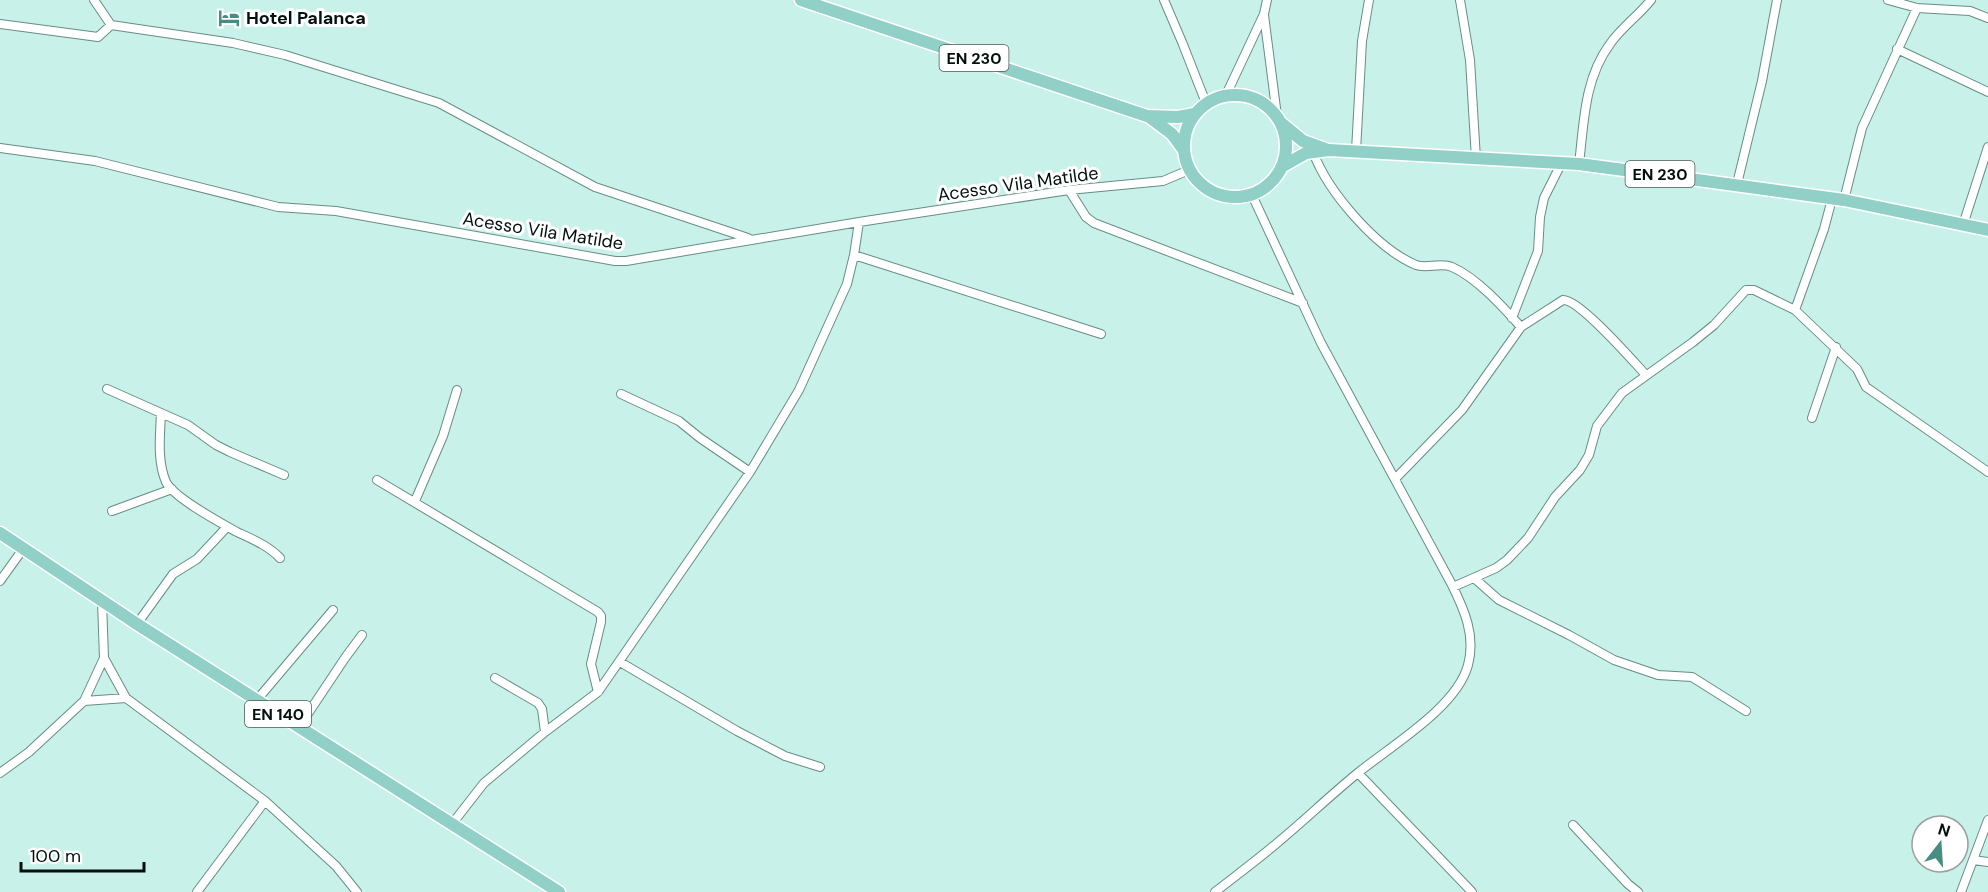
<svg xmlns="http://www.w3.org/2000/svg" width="1988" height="892" viewBox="0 0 1988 892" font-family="'DM Sans',sans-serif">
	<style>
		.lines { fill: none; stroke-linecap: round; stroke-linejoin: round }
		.minor-casing { stroke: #678d86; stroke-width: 10 }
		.primary-casing { stroke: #fff; stroke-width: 15 }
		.minor { stroke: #fff; stroke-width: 8 }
		.primary { stroke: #90d0c7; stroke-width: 12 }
		.labels { text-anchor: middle; stroke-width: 6; stroke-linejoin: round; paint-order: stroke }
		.shield { fill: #fff; stroke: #4f5856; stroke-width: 1.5 }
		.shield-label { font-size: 16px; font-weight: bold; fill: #03110e }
		.poi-label { font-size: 18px; font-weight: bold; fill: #03110e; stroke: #fff; text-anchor: start }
		.street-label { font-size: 18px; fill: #03110e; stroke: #fff }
	</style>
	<rect width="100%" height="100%" fill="#c7f1e9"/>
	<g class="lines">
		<defs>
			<path id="minor" d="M94,0L111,25L233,43L285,55L439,103L595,187L748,238
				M1164,0L1182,42L1206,103
				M1460,0L1470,60L1476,159
				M1888,0L1917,8L1970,11L1988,18
				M1264,15L1277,116
				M0,24L98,37L111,25
				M1897,49L1988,92
				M1226,95L1264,14L1267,0
				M0,148L95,161L278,207L336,211L615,261H626L859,222L1069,190L1163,181L1189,170
				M1356,151L1362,41L1369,0
				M1313,152C1328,192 1376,248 1416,265C1427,269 1440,262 1452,267C1477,278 1503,307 1521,327L1563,300C1579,299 1632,360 1646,375
				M1579,164C1584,123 1584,79 1610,44C1621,28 1638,16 1651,0
				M1737,184L1762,81L1777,0
				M1069,190L1086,217L1094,223L1303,303
				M1832,199L1824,229L1795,310L1857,369L1866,387L1988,472
				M1844,200L1862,128L1917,8
				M1963,225L1988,147
				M854,255L1101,334
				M1512,318L1538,251L1540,217L1544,198L1561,164
				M107,389L188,425L216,445L230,452L284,475
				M621,394L679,421L700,438L750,472
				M161,413C160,436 157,461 166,482C174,498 221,523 237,532C252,539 269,546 280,558
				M1812,418L1836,347
				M1395,479L1462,410L1521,327
				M377,480L598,612L601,616V622L591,664L598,692
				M415,501L443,436L457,390
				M112,511L172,489
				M1474,578L1499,600L1569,635L1614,660L1658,675L1692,677L1746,711
				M0,581L23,549
				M1453,587L1496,568L1507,560L1528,538L1555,497L1580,470L1589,455L1597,426L1622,393L1693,342L1714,325L1746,290H1754L1795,310
				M102,602L104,658L126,698L265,801L336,866L357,892
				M137,624L173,574L197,559L227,527
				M620,662L737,731L785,756L820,767
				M495,678L538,703L542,709L545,732
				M84,701L126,698
				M256,701L333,610
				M299,727L345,658L362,635
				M0,773L29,752L84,701L104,658
				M1358,773L1472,892
				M452,824L484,783L545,732L598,692L750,472L799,390L847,284L854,255L859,222
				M1573,825L1628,884L1638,892
				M1973,860L1988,862
				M197,892L265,801
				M1215,892C1238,874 1261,857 1283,838C1308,817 1333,793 1359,772C1391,746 1457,707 1468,665C1476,635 1464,609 1451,583L1321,343L1252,195
				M1961,892L1988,820"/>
			<path id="primary" d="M801,0L1147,116L1178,117L1194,114
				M1184 146a51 51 0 1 1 102 0a51 51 0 1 1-102 0Z
				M1148,116L1172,134L1183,149
				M1281,123L1303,141L1325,149
				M1283,166L1306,153L1329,150L1579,164L1624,170L1844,200L1988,230
				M0,533L137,624L559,892"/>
		</defs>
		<use href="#minor" class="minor-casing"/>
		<use href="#primary" class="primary-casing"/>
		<use href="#minor" class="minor"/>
		<use href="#primary" class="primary"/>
	</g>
	<defs>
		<symbol id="hotel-bare" viewBox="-9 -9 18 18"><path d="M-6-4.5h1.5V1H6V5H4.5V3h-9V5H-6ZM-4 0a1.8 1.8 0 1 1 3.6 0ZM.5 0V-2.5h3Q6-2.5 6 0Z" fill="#498d82" stroke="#fff" stroke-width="2.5" paint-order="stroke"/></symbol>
	</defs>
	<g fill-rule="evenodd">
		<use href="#hotel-bare" x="214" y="3" width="30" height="30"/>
	</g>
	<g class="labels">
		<g class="shield">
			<rect x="939.5" y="45" width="69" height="26" rx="4.5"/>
			<rect x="1625.5" y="161" width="69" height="26" rx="4.5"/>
			<rect x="245" y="701" width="66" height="26" rx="4.5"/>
		</g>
		<g class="shield-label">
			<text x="974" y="64">EN 230</text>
			<text x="1660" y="180">EN 230</text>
			<text x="278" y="720">EN 140</text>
		</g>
		<g class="poi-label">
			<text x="246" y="24">Hotel Palanca</text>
		</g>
		<g class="street-label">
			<text transform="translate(1018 184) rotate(-8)" y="6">Acesso Vila Matilde</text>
			<text transform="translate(543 231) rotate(9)" y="6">Acesso Vila Matilde</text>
		</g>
	</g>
	<g transform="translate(1940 844) rotate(17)"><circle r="28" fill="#ffffff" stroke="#9aa09f" stroke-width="1.5"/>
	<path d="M0-4.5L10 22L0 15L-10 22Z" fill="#498d82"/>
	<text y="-9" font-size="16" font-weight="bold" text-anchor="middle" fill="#03110e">N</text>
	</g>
	<path d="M21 862v9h123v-9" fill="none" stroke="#03110e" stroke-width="3"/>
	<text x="30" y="862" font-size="18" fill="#03110e" stroke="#ffffff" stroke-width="4.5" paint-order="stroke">100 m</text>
</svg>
